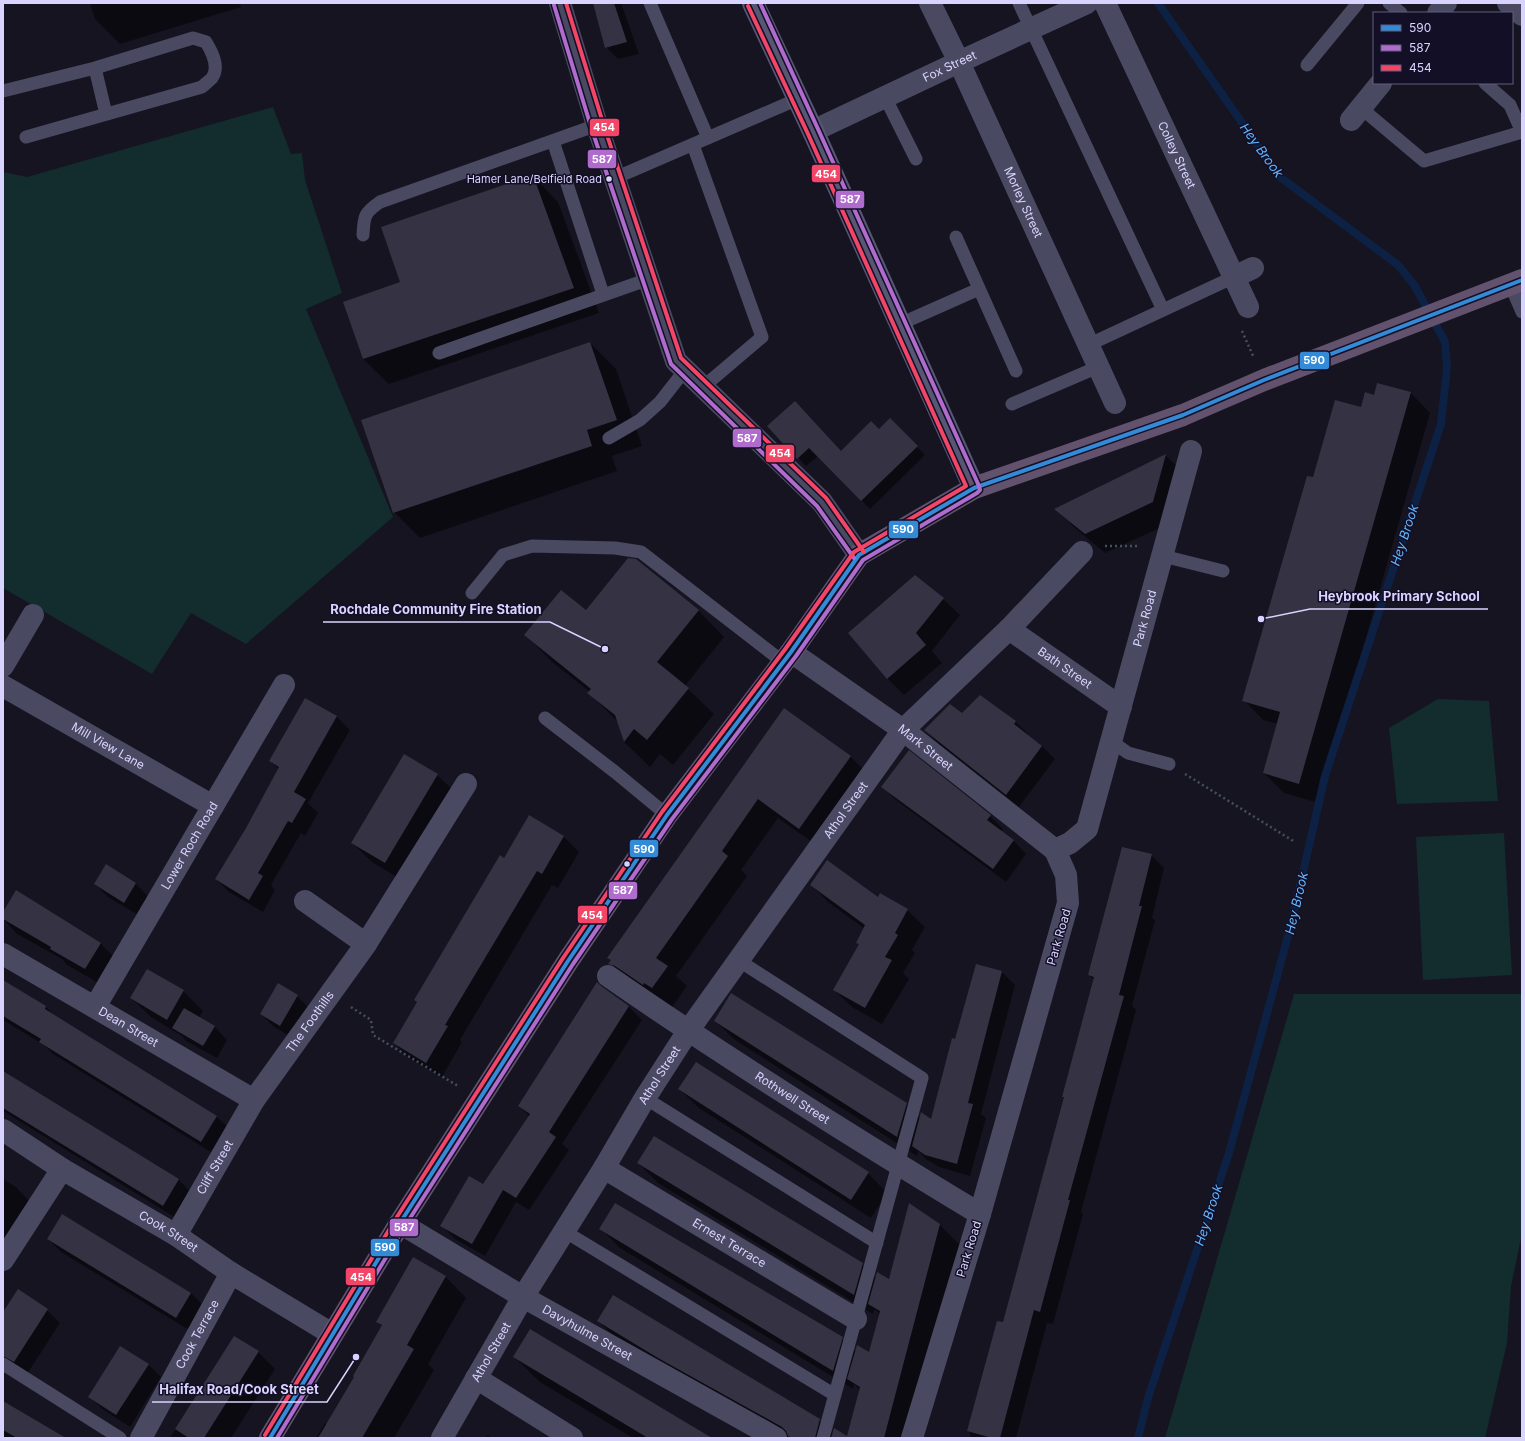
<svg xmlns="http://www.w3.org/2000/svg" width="1525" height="1441" viewBox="0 0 1525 1441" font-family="Inter,sans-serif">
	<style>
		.green { fill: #132c2d }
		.shadow { fill: #0007 }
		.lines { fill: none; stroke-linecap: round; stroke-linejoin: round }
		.stream { stroke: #0d2144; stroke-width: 8 }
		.building { fill: #343243 }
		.path { stroke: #44505f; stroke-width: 2.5; stroke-dasharray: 2 3; stroke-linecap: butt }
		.service { stroke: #4a4962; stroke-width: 13 }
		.minor { stroke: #4a4962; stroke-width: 22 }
		.secondary { stroke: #575674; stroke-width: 22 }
		.trunk { stroke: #62526e; stroke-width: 22 }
		.bus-1-casing { stroke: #130f26; stroke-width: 7 }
		.bus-2-casing { stroke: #130f26; stroke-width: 7 }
		.bus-3-casing { stroke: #130f26; stroke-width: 7 }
		.bus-1 { stroke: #338bd7; stroke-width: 4 }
		.bus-2 { stroke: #b06ccc; stroke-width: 4 }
		.bus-3 { stroke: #f34667; stroke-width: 4 }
		.bus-dot { fill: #d9d4ff; stroke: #130f26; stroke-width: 1.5 }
		.labels { text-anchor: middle; stroke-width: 3; stroke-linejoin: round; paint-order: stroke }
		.bus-label { font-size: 11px; fill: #d9d4ff; stroke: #130f26; text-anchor: end }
		.street-label { font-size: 12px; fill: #d9d4ff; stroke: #130f26 }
		.water-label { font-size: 13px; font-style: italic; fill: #62b6ff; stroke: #130f26 }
		.leader { fill: none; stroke: #d9d4ff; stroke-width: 1.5 }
		.callout-dot { fill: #d9d4ff; stroke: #130f26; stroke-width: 1.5 }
		.callout-label { font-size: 13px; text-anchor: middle; font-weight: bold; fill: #d9d4ff; stroke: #130f26; stroke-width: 3; stroke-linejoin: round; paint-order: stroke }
		.line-badge { stroke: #130f26; stroke-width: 1.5 }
		.badge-label { font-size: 11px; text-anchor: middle; font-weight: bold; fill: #fff }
	</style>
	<rect width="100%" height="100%" fill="#161421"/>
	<path class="green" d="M273,107L291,154L302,153L305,180L342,293L306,309L393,517L246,644L191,613L152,674L3,588V172L27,177Z
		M1438,699L1489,701L1498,801L1397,804L1389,728Z
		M1504,833L1512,975L1423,980L1416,837Z
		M1294,994H1522V1234L1511,1286L1507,1343L1485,1438H1165Z"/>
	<path class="shadow" d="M90,3H240L241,7L120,44L95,19Z
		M594,3H621L639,54L618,59L606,47Z
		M533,176L558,202L599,313L389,384L363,359L402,283Z
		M590,343L616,369L642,446L612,456L617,471L420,538L394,512Z
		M1378,384L1411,393L1430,413L1319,803L1284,793L1264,773L1278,724L1263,720L1244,700L1314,479L1362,408L1375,396Z
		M890,420L925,455L870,509L818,456L806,466L768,426L841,452L879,431Z
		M1165,455L1185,474L1173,522L1105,553L1075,528L1056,509Z
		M636,560L699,611L724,637L685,686L714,714L673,765L660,754L650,767L624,742L618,722L589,693L590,692L551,661L526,635L586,612Z
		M915,577L943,599L960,615L932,651L942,663L904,695L887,678Z
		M306,699L337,717L350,730L308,803L318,813L305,836L301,833L271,885L275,890L263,912L229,892L216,879L247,829L279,769L270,761Z
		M784,709L851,757L870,776L819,847L778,818L741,870L747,876L676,976L687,986L672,1007L629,983L610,963Z
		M962,714L1016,722L1028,734L1027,736L1042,746L1055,759L1019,807L938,743L925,730Z
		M437,775L457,794L405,882L372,862L352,843Z
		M883,787L990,816L1003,829L1001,832L1014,841L1026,854L1006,882L896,800Z
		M529,817L564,837L579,852L558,888L552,885L460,1040L462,1042L442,1077L409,1058L394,1043Z
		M1151,855L1164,868L1152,918L1155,920L1132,1006L1136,1010L1081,1212L1083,1214L1053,1324L1047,1323L1016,1438H971L969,1429L1004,1324L1065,1098L1063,1097L1094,980L1089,975Z
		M106,866L136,884L149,897L138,915L108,897L95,884Z
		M811,885L878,898L907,910L925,927L912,950L915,953L903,973L909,979L882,1024L852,1007L834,990L860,945L857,942L865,929L828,902Z
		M16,892L100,943L117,960L102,985L67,965L62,959L17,934L3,919V914Z
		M147,970L183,991L203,1011L199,1018L215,1027L227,1040L217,1058L186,1041L182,1036L151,1017L131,998Z
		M1002,972L1015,985L981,1114L986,1118L970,1176L939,1167L926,1159L918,1151L917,1156L735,1040L715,1021L906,1104L920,1118L931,1120L956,1040Z
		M3,981L46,1007L56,1017L217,1117L230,1129L214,1154L53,1054L44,1045L3,1020Z
		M602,988L629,1007L642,1020L562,1144L569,1150L529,1210L516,1202L485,1256L455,1239L442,1226L483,1186L530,1117L519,1106Z
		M297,996L310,1009L293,1038L274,1027L261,1014Z
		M3,1072L179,1180L192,1193L176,1218L3,1111Z
		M679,1089L868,1173L887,1193L871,1218L699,1108Z
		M638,1163L862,1264L876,1278L889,1280L910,1204L940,1225L960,1245L909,1438H787L680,1378L619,1341L598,1321L819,1420L833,1434L848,1437L860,1390L854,1384L853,1389L620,1248L601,1229L842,1338L856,1352L870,1354L880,1315L875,1309L873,1314L658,1183Z
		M3,1179L16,1187L34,1206L3,1254Z
		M48,1239L191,1293L204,1306L189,1330L61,1252Z
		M413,1258L446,1277L466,1298L428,1364L434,1370L394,1438H316L325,1423L327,1425L383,1327L377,1322Z
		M47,1310L60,1323L27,1374L3,1367V1314Z
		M234,1337L258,1352L275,1369L231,1438H170Z
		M514,1357L711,1438H633L540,1382Z
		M148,1364L161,1377L130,1427L102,1409L89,1396Z
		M3,1402L64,1438H6L3,1436Z
		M487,1435L493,1438H485Z"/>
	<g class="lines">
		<path class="stream" d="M1138,1438L1148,1398L1229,1153L1291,925L1325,776L1441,424L1447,367L1445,342L1415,286L1398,265L1280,177L1158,3"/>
	</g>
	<path class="building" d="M593,3H614L627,42L605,48Z
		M533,175L574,288L363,359L343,302L400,282L381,227Z
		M590,342L617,420L587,430L592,446L393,513L361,420Z
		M1377,383L1411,392L1299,784L1263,773L1280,712L1242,701L1307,476L1313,477L1335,400L1361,407L1365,392L1374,395Z
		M795,401L841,451L871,421L879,429L890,418L918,446L861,501L809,448L797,459L767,426Z
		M1166,454L1153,502L1085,534L1054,509Z
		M628,558L636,559L699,610L657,662L689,688L647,740L634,729L624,742L615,715L587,693L591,689L524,635L561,590L586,610Z
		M915,575L944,598L916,633L926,645L887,679L848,633Z
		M980,695L1016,721L1014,724L1042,746L1006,795L924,730L950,704L962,713Z
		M305,698L337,716L294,792L306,799L292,823L288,821L258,873L263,876L249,900L215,879L246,828L279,767L269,761Z
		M784,708L851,756L799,829L758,799L722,851L728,856L656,958L668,966L652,988L644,983L643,985L615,966L608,964L611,960L607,958Z
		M909,750L991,815L987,820L1014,840L993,869L881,787Z
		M404,754L438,774L385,863L351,843Z
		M529,815L564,836L542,874L537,871L445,1025L448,1026L426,1063L393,1043L417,1002L414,1000L500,855L504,858Z
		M1122,847L1152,854L1139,906H1142L1119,995L1124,996L1068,1200H1070L1040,1312L1034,1310L1000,1438H992L967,1431L997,1321L1003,1322L1064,1097H1062L1094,977L1088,975Z
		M827,860L878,897L880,893L908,909L895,933L898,935L885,957L892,960L865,1008L833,990L859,944L856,943L865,925L810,885Z
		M106,864L136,883L124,903L94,884Z
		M16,890L101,943L85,969L50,949L51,947L3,919V912Z
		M976,964L1002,971L968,1103L973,1104L957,1164L925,1155L912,1146L921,1112L931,1119L952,1038L955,1039Z
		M147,969L184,990L167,1020L130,998Z
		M3,980L46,1006L45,1009L85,1034L217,1116L201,1142L39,1042L41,1039L3,1016Z
		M597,982L601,986L629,1006L549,1132L556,1137L516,1198L503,1190L472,1244L440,1226L469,1176L483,1184L530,1114L518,1106Z
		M278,983L298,995L280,1026L260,1014Z
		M731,993L907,1103L897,1137L714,1021Z
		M184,1008L215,1026L203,1046L172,1028Z
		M696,1062L869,1172L851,1200L678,1089Z
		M3,1071L179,1179L163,1206L3,1108Z
		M654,1136L863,1263L854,1295L637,1163Z
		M615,1203L843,1337L833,1371L599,1229Z
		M909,1203L940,1224L884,1438H831L834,1428L847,1436L860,1387L847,1379L857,1345L869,1352L880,1311L868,1304L877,1272L889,1279Z
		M62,1214L191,1293L176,1318L47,1239Z
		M413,1257L446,1276L407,1345L414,1349L362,1438H318L354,1377L353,1376L382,1325L376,1322Z
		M18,1289L48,1309L14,1362L3,1356V1312Z
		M613,1295L820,1419L815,1438H792L788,1436L786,1431L782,1427L658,1358L597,1321Z
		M530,1329L712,1438H648L513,1357Z
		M234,1336L259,1351L204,1438H189L175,1429Z
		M120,1346L149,1364L116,1415L88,1397Z
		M3,1401L66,1438H17L3,1430Z"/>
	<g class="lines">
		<path class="path" d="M1242,331L1254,358
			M1105,546H1140
			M1185,774L1295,842
			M351,1007L371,1020L373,1035L458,1086"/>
		<path class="service" d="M650,3L708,138
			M1019,3L1163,310
			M1389,3L1401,13
			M1307,65L1358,3
			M95,68L106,114
			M3,91L95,68L193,38L206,42C212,52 220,67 212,78C209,81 205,84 202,87L26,137
			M885,97L916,159
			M1361,108L1424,161L1522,132L1510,105L1485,83
			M553,141L603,294
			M693,145L762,337L703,387
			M615,178L798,99
			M363,235C364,216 364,213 380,202L597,125
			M956,237L1016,371
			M1510,284L1522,312
			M900,324L979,289
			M1088,345L1234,277
			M439,353L649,279
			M1012,404L1098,367
			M609,438L640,420L660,402L685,370
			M1163,556L1223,571
			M472,593L503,555L532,546L615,548L641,552L783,662
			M545,718L615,772L667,815
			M1111,741L1128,753L1169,764
			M738,960L922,1078L823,1438
			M645,1098L877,1243
			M564,1231L835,1395
			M3,1364L120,1438"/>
		<g class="minor">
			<path d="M560,3L597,125L676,361L822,502L859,555"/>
			<path id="s1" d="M930,3L959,62L1115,403"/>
			<path id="s2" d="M1105,3L1248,307"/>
			<path d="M1508,3L1522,15"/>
			<path d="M1438,13L1446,3"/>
			<path d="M1351,120L1381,83"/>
			<path id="s3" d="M813,131L959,62L1087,3"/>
			<path d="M1234,277L1253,268"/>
			<path id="s4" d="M1009,629L1121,707"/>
			<path id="s5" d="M791,652L903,730L1055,850L1066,875L1068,903L980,1214L912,1438"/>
			<path d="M3,666L33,615"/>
			<path id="s6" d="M3,686L213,806"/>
			<path id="s7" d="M1055,850L1070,843L1087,829L1191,451"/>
			<path d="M305,901L366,944"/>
			<path id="s8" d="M3,954L254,1100"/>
			<path id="s9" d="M608,976C729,1060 854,1138 980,1214"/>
			<path id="s10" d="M95,1007L284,685"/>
			<path id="s11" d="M3,1130L62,1169L176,1235L231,1273L332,1334"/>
			<path id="s12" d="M604,1168L856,1319"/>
			<path id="s13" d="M400,1223L523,1297L776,1438"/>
			<path id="s14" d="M176,1235L254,1100L366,944L466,784"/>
			<path d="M3,1260L62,1169"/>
			<path d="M476,1378L572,1438"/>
			<path id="s15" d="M141,1438L231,1273"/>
			<path id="s16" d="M442,1438L523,1297L604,1168L645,1098L688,1031L903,730L1009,629L1082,552"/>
		</g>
		<path class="secondary" d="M753,3L813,131L974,488"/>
		<path class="trunk" d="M270,1438L400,1223L568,961L667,815L791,652L859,555L974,488L1183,415L1264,380L1522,280"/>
		<defs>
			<path id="bus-1" d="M270,1438L400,1223L568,961L667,815L791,652L859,555L974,488L1183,415L1264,380L1522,280"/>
			<path id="bus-2" d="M554,5L591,127L671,364L817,506L854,558
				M277,1438L405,1226L573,964L672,819L796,656L863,560L977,493L980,490L979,486L818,129L760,3"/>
			<path id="bus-3" d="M566,3L603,123L681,358L826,498L864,552
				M265,1435L395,1220L563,958L662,812L786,648L854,552L966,486L808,134L748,6"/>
		</defs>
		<use href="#bus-1" class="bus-1-casing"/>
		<use href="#bus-2" class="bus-2-casing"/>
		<use href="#bus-3" class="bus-3-casing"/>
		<use href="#bus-1" class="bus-1"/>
		<use href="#bus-2" class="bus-2"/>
		<use href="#bus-3" class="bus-3"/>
	</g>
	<g class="bus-dot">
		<circle cx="609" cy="179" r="3.5"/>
		<circle cx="627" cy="864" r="3.5"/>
	</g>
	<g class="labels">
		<g class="bus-label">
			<text x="602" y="183">Hamer Lane/Belfield Road</text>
		</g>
		<g class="street-label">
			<text dy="4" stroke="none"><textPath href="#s3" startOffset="151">Fox Street</textPath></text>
			<text dy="4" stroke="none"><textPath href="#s2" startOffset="168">Colley Street</textPath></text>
			<text dy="4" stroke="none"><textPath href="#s1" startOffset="220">Morley Street</textPath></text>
			<text dy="4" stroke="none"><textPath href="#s7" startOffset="257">Park Road</textPath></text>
			<text dy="4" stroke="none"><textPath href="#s4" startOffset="68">Bath Street</textPath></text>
			<text dy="4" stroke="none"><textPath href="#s6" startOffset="121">Mill View Lane</textPath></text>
			<text dy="4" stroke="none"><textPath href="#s5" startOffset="165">Mark Street</textPath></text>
			<text dy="4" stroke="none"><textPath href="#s16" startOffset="747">Athol Street</textPath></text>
			<text dy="4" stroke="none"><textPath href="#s10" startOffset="187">Lower Roch Road</textPath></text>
			<text transform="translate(1059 937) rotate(-74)" y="4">Park Road</text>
			<text dy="4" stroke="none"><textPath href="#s14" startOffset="252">The Foothills</textPath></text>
			<text dy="4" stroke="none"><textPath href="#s8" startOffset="145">Dean Street</textPath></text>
			<text dy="4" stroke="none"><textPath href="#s16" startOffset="423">Athol Street</textPath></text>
			<text dy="4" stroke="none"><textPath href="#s9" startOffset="221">Rothwell Street</textPath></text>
			<text dy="4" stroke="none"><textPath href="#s14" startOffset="78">Cliff Street</textPath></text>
			<text dy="4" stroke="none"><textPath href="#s11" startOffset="194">Cook Street</textPath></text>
			<text dy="4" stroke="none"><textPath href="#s12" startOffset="146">Ernest Terrace</textPath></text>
			<text transform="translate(969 1249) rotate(-73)" y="4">Park Road</text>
			<text dy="4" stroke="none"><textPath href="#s13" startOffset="217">Davyhulme Street</textPath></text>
			<text dy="4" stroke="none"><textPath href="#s15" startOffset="118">Cook Terrace</textPath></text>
			<text dy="4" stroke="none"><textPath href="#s16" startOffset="99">Athol Street</textPath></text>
		</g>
		<g class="water-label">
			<text transform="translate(1262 150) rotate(54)" y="5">Hey Brook</text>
			<text transform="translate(1404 535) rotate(-72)" y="5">Hey Brook</text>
			<text transform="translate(1296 903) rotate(-77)" y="5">Hey Brook</text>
			<text transform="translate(1208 1215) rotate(-72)" y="5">Hey Brook</text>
		</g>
	</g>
	<path class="leader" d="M1261 619L1310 609H1488M605 649L550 622H323M356 1357L327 1402H152"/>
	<g class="callout-dot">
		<circle cx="1261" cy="619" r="4"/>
		<circle cx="605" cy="649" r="4"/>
		<circle cx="356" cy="1357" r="4"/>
	</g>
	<g class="callout-label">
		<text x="1399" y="601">Heybrook Primary School</text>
		<text x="436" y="614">Rochdale Community Fire Station</text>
		<text x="239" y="1394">Halifax Road/Cook Street</text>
	</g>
	<g class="line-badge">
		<rect x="589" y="118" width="31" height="19" rx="4" fill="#f34667"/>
		<rect x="587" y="149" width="30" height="20" rx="4" fill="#b06ccc"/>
		<rect x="811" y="164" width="30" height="19" rx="4" fill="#f34667"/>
		<rect x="835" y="190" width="30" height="19" rx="4" fill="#b06ccc"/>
		<rect x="1299" y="351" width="31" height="19" rx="4" fill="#338bd7"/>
		<rect x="732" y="428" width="30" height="20" rx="4" fill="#b06ccc"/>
		<rect x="765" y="444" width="30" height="19" rx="4" fill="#f34667"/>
		<rect x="888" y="520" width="31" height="19" rx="4" fill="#338bd7"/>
		<rect x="629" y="839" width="30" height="19" rx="4" fill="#338bd7"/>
		<rect x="608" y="881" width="30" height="19" rx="4" fill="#b06ccc"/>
		<rect x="577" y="905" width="31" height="19" rx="4" fill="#f34667"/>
		<rect x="389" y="1218" width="30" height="19" rx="4" fill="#b06ccc"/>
		<rect x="370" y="1238" width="30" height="19" rx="4" fill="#338bd7"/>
		<rect x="345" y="1267" width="31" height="19" rx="4" fill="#f34667"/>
	</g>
	<g class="badge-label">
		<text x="604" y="131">454</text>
		<text x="602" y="163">587</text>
		<text x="826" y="178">454</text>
		<text x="850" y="203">587</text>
		<text x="1314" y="364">590</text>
		<text x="747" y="442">587</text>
		<text x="780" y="457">454</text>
		<text x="903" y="533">590</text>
		<text x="644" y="853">590</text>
		<text x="623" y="894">587</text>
		<text x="592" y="919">454</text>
		<text x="404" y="1231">587</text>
		<text x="385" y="1251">590</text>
		<text x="361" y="1281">454</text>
	</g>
	<rect width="1525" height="1441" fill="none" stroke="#d9d4ff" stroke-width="8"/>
	<rect x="1373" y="12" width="140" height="72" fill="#130f26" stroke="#625e7d"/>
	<rect x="1381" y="25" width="20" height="6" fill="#338bd7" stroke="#625e7d"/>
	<text x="1409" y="32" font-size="12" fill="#d9d4ff">590</text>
	<rect x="1381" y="45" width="20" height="6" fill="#b06ccc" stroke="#625e7d"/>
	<text x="1409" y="52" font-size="12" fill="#d9d4ff">587</text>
	<rect x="1381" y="65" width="20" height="6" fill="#f34667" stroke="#625e7d"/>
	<text x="1409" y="72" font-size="12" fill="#d9d4ff">454</text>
</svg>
